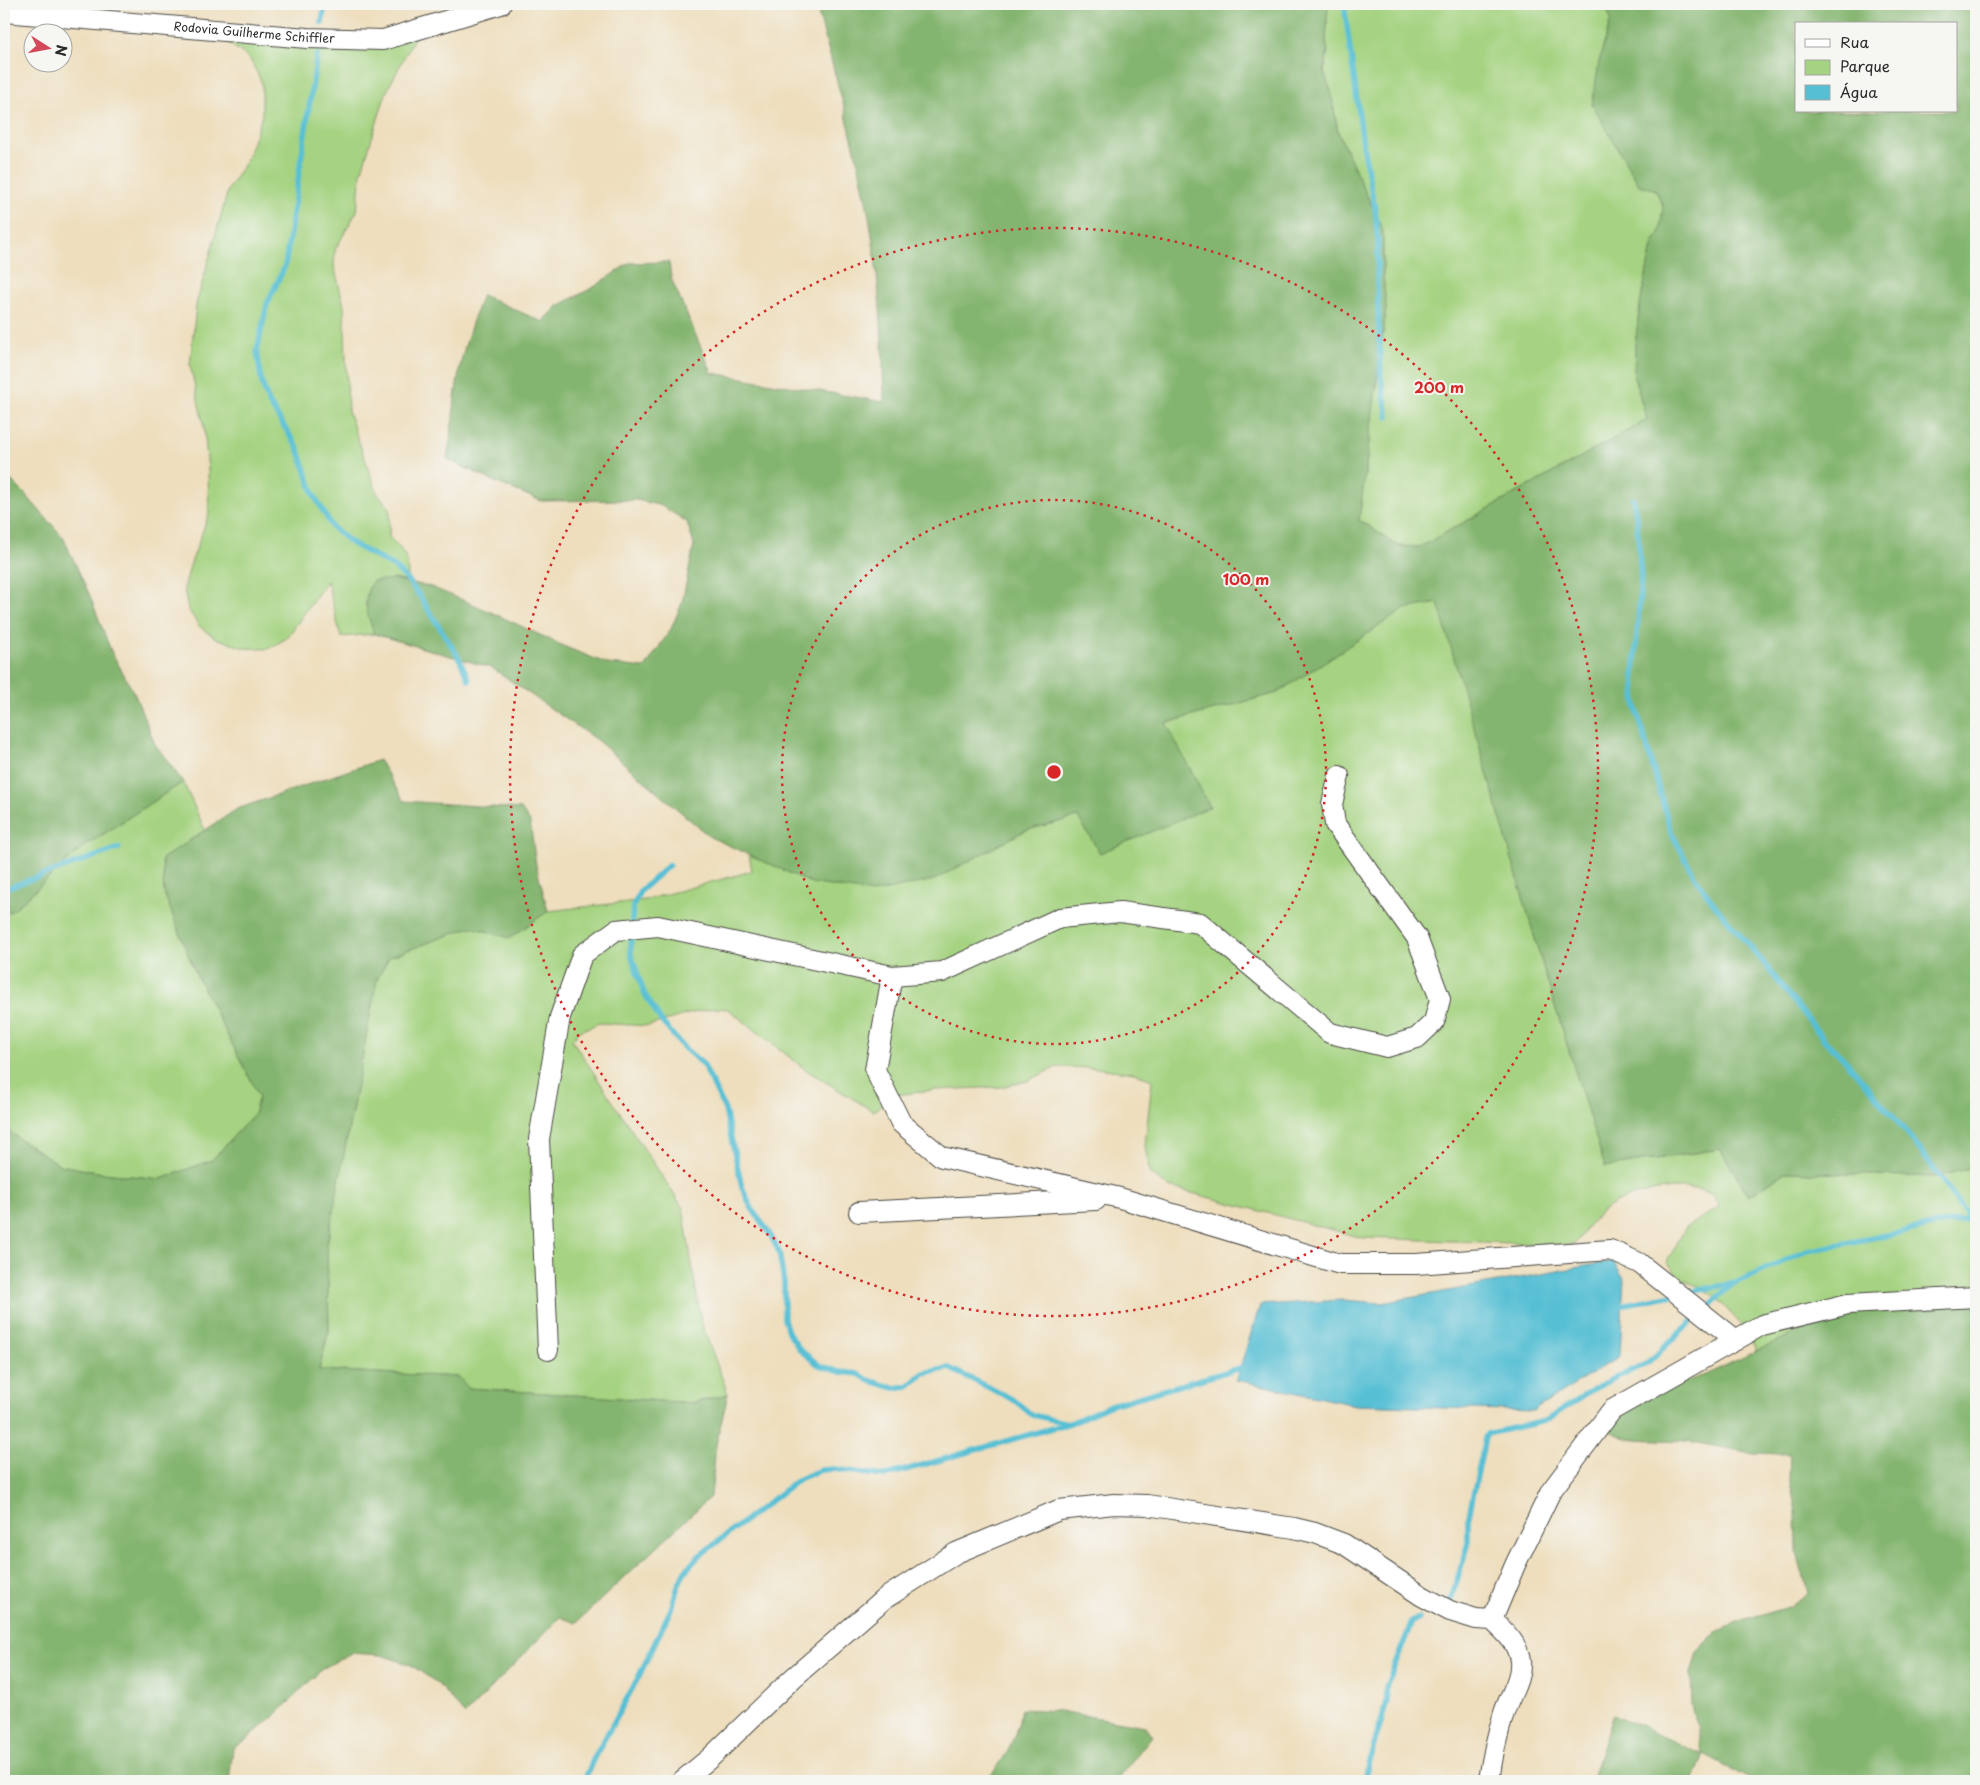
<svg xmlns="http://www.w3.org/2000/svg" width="1980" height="1785" viewBox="0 0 1980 1785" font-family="'Playpen Sans',sans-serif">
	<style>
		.green { fill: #a5d381; stroke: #687f56 }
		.forest { fill: #84b56f; stroke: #58704d; fill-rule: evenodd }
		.water { fill: #57bfd4; stroke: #417580 }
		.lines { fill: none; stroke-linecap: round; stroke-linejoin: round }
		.stream { stroke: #57bfd4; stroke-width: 5.5 }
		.minor-casing { stroke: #484641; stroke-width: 22 }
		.minor { stroke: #fff; stroke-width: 20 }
		.ring { fill: none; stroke: #d62828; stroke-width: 2.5; stroke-dasharray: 2.5 5 }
		.labels { text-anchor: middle; stroke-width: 4; stroke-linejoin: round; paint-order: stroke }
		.street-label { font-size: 12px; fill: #2b2b2b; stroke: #f6f6f2 }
		.centre { fill: #d62828; stroke: #f6f6f2; stroke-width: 2.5 }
		.ring-label { font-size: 15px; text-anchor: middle; font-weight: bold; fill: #d62828; stroke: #f6f6f2; stroke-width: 4; stroke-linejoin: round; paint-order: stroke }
	</style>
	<rect width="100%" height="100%" fill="#f6f6f2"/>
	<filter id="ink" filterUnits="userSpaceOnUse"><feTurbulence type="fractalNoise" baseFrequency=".02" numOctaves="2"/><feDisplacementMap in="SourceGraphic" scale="10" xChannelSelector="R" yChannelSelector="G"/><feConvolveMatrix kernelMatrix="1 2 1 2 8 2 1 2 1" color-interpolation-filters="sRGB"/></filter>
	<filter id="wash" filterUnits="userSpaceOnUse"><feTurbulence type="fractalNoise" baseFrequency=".0096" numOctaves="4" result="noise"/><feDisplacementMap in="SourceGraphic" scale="20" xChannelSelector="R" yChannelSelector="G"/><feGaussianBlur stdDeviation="1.12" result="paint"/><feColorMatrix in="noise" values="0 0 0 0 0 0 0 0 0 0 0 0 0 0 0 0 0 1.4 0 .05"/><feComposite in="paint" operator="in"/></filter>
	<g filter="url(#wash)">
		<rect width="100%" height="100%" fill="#eedebd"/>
		<path class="green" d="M1328,4H1604L1611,19L1599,62L1663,206L1660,234L1653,242L1640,305L1635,346L1634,377L1647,420L1420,547L1398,546L1359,520L1386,309L1383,273V231L1338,132L1331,92L1324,72L1328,51L1326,43Z
			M417,32L386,93L361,173L357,211L335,250L334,265L344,306L348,411L377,493L390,508L389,537C407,555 408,557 408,582L394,579L365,602L374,634L341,637L327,581L287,638L268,649L244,648L216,638L199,626L188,609L184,589L190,566L209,514L208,470L204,427L190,365L196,305L228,190L247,159L262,116V83L250,59L222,38Z
			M1439,603L1546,977L1605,1167L1720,1149L1749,1196L1785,1172L1937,1177L1976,1166V1299L1849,1313L1804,1329L1758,1351L1747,1331L1714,1295L1681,1278L1667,1262L1686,1227L1720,1207C1718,1204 1715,1197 1712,1195C1688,1179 1626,1193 1604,1210C1592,1219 1583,1233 1574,1245L1363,1238L1169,1187L1150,1174L1145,1146L1152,1080L1134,1073L1097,1068L1057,1067L1027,1081L1003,1087L934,1090L896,1095L873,1111L806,1070L728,1009L715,1008L688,1014L648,1026L599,1023L578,1032L572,1040L683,1208L701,1322L728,1394L693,1403L468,1388L459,1377L319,1370L329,1330L327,1244L377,979L389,957L471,927L510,938L548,911L645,900L752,871L749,854L811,883L934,880L1026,830L1078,817L1100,853L1166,723L1277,693L1405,608Z
			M183,782L205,830L162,859L164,893L196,974L259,1096L254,1114L212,1160L161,1179L102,1173L60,1165L15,1136L4,1126V915L13,910L82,848Z"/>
		<path class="forest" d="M816,4H1328L1326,43L1328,51L1324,72L1331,92L1338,132L1383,231V273L1386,309L1359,520L1398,546L1420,547L1647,420L1634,377L1635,346L1640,305L1653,242L1660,233L1663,206L1656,190L1639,185L1592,104L1599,62L1611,19L1604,4H1976V1166L1937,1177L1785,1172L1749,1196L1720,1149L1605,1167L1546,977L1438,603L1405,609L1277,693L1166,723L1210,807L1100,853L1078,817L1026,830L934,880L873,893L811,883L710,837L598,741L492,668L374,634C368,615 360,598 373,581L394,579L431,587L482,608L568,648L608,664L645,668L671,629L682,603L694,545L687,522L662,506L637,500L541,501L495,482L447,459C453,427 454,394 461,362C466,340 474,317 482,295L543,322L558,306L594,287L629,263L669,262L671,278L712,373L884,402C883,354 881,306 875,258C865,172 838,88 816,4ZM1796,24H1956V111H1796Z
			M4,473L24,493L63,537L90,596L111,651L135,695L155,744L183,782L82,848L13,910L4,915Z
			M379,760L404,801L521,809L530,822L536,865L548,911L510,938L471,927L389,957L377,979L327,1244L329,1330L319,1370L459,1377L468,1388L693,1403L728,1394L716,1445L711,1496L576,1623L560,1617L465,1715L437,1683L411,1665L381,1655L351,1653L322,1669L279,1712L246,1740L233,1748L229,1781H4V1126L15,1136L60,1165L102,1173L161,1179L212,1160L254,1114L259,1096L196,974L164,893L162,859L237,809Z
			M1976,1299V1781H1753L1704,1755L1693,1781H1591L1613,1714L1703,1755L1692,1704L1691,1674L1697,1652L1717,1632L1742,1621L1792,1606L1808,1592L1797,1553L1796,1511L1789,1477L1790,1454L1752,1453L1687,1441L1628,1439L1595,1425L1642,1396L1705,1375L1804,1329L1849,1313Z
			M1022,1709L1059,1711L1145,1726L1152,1736L1116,1781H986C1007,1757 1015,1739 1022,1709Z"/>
		<path class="water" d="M1613,1261L1624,1278L1620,1356L1533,1411L1355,1405L1236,1380L1260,1305L1343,1300L1382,1303Z"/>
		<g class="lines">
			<path class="stream" d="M1344,4L1364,151L1375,209L1378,243L1377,282L1381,376L1388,417
				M322,23L325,4
				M317,55L285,266L267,304L257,351L262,384L269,403L298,448L314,495L332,527L351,543L393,566L406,578L419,595L458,656L469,680
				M1633,499L1637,520L1641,579L1634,676L1636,707L1671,832L1696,879L1714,904L1758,956L1825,1041L1846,1061L1907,1133L1970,1218
				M669,865L640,891L633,907L631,931V954L644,993L661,1021L685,1049L703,1064L725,1110L742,1187L751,1207L771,1236L779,1252L784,1283V1319L788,1332L800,1350L819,1365L840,1372L859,1374L868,1380L894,1388L908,1386L924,1373L949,1368L1014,1400L1032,1415L1068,1423
				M4,889L119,848
				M1684,1293L1735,1283L1807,1251L1976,1217
				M1616,1306L1673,1295
				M1450,1602L1468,1546V1520L1485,1438L1487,1434L1545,1421L1600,1385L1647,1363L1733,1284
				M584,1781L593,1760L637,1680L671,1609L678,1586L685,1571L699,1556L799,1479L821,1470L834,1469L884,1476L1070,1423L1111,1405L1247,1366
				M1365,1781L1369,1761L1387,1702L1386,1687L1412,1622L1419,1618"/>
		</g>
	</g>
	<g filter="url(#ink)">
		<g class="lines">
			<defs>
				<g id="minor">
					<path id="s1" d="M4,12L307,38L383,40L501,4"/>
					<path d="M892,976L875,1070L901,1123L942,1157L1120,1198L1340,1264H1416L1610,1250L1639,1263L1736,1340"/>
					<path d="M859,1212L1096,1200"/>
					<path d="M548,1350L539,1139L560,1017L582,955L616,930L658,926L892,976L942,972L1060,918L1120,912L1200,923L1330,1033L1387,1047L1417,1038L1434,1022L1440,999L1417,938L1335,824L1332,804L1339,776"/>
					<path d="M1492,1620L1515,1565L1551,1491L1612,1410L1762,1325L1848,1304L1976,1297"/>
					<path d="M682,1781L710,1758L793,1678L884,1599L956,1553L1059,1510L1114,1504L1147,1505L1294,1528L1315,1533L1344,1544L1422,1596L1450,1611L1476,1619L1492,1620C1505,1632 1518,1643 1520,1661C1522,1678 1509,1697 1504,1713C1497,1735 1492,1758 1489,1781"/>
				</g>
			</defs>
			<use href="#minor" class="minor-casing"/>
			<use href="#minor" class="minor"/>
		</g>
	</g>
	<g class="ring">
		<circle cx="1054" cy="772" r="272"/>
		<circle cx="1054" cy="772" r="544"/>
	</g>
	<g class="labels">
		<g class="street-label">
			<text dy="4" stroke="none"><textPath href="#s1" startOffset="251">Rodovia Guilherme Schiffler</textPath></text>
		</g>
	</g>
	<circle cx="1054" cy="772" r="8" class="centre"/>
	<g class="ring-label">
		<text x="1439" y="393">200 m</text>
		<text x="1246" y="585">100 m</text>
	</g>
	<rect width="1980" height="1785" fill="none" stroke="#f6f6f2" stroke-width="20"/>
	<rect x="1795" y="22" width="162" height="90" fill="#f6f6f2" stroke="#a5a5a2"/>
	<rect x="1805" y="39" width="25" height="8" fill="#ffffff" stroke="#a5a5a2"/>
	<text x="1840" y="48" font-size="15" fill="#2b2b2b">Rua</text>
	<rect x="1805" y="60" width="25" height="15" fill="#a5d381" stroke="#a5a5a2"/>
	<text x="1840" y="72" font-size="15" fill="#2b2b2b">Parque</text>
	<rect x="1805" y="85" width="25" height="15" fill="#57bfd4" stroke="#a5a5a2"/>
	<text x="1840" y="98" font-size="15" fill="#2b2b2b">Água</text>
	<g transform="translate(48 48) rotate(101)"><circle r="24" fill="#f6f6f2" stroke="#a5a5a2"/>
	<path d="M0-4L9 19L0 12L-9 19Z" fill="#d1495b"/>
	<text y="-8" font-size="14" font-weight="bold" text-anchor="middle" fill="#2b2b2b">N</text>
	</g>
</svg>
